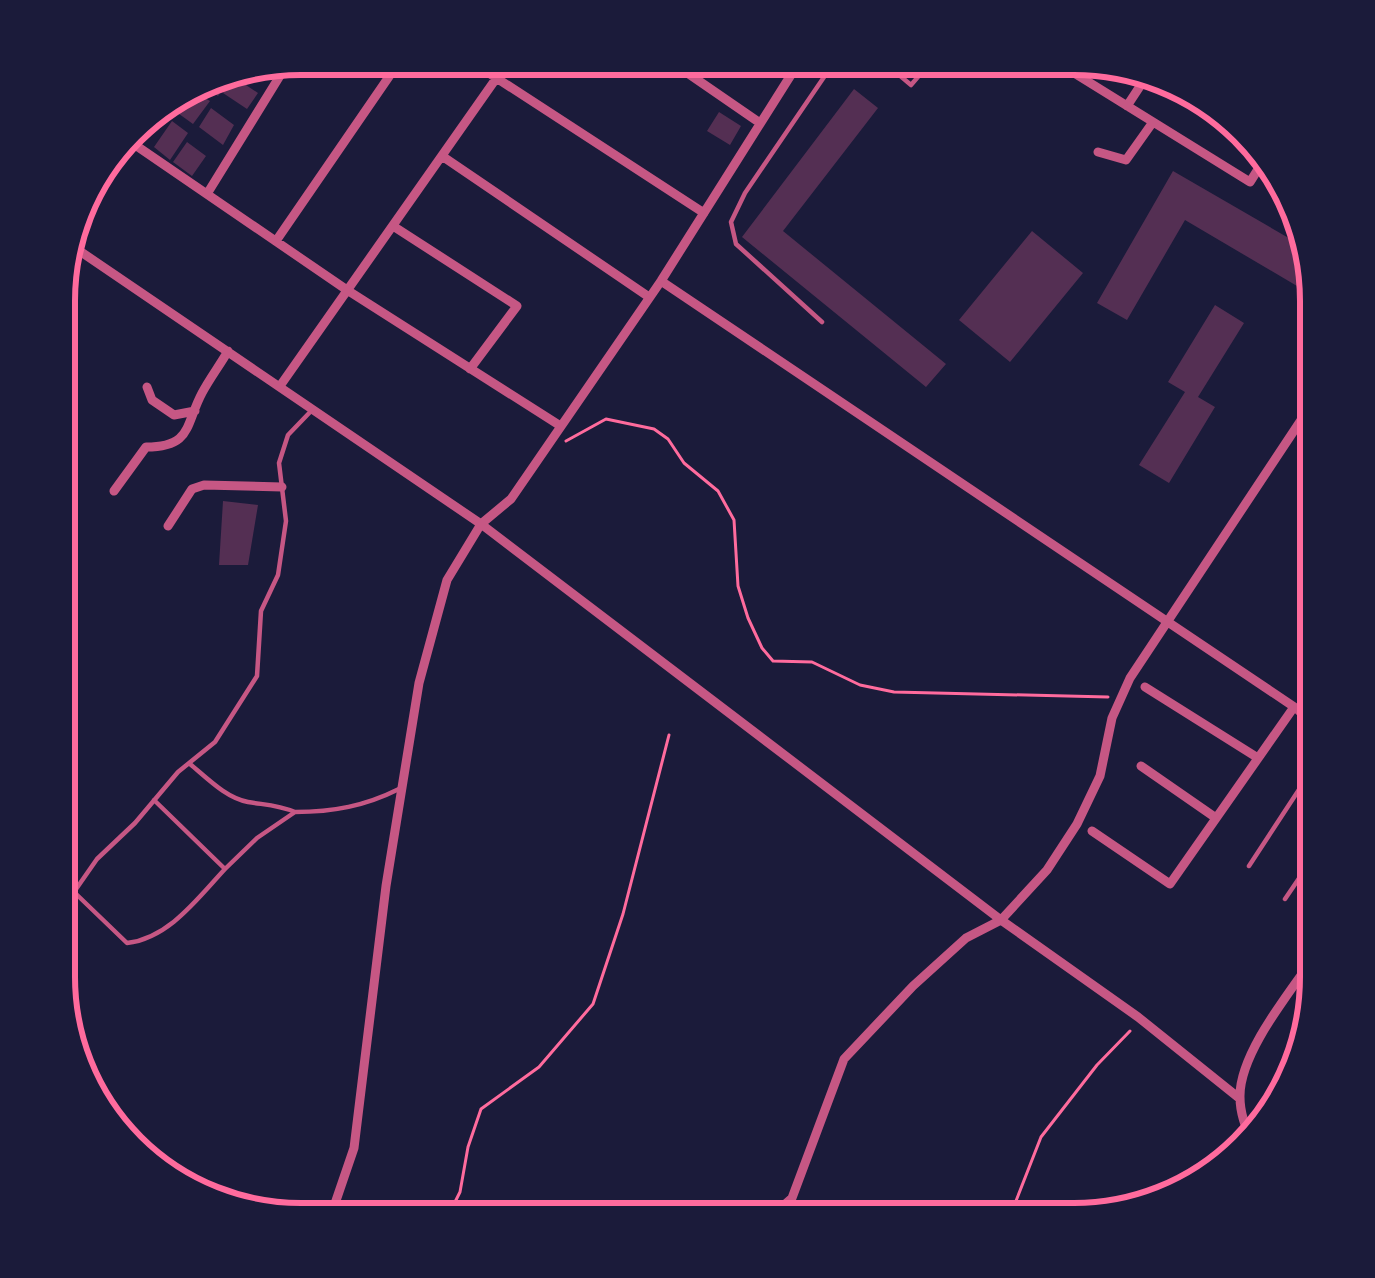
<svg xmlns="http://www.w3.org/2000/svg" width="1375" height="1278" viewBox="0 0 1375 1278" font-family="Manrope,sans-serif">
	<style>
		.building { fill: #542f53 }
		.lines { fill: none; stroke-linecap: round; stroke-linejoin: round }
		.path { stroke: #ff6b9d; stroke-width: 3 }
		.service { stroke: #c65784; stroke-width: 4.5 }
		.minor { stroke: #c65784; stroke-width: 9 }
		.rim { fill: none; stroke: #ff6b9d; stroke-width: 6 }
	</style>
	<rect width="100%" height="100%" fill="#1b1b3a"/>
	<path class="building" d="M221,67H239L218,96L198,81Z
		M234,77L258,93L247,109L223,93Z
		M186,87L210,101L193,124L168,106Z
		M854,89L878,108L783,231L946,364L926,387L742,237Z
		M211,108L234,125L223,145L199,127Z
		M719,112L741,126L730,145L707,131Z
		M172,121L188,133L170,160L154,147Z
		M187,142L206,156L192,176L173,162Z
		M1173,171L1306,248L1311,262L1297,286L1185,220L1127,320L1097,303Z
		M1032,231L1083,273L1010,362L959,320Z
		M1215,305L1244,323L1198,397L1215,407L1169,483L1139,465L1185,392L1168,382Z
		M223,501L258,505L248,565H219Z"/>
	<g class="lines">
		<path class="path" d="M566,441L606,419L654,429L668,439L684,463L718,491L734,520L738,586L748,618L762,648L773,661L812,662L860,685L894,692L1108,697
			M444,1224L460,1192L468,1147L481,1109L539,1067L593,1004L623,914L669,735
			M1007,1224L1041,1137L1097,1065L1130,1031"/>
		<path class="service" d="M879,58L911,85L935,57
			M822,322L736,244L731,222L745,193L837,58
			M190,764C207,778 226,798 248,802C266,805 278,805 295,812L257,838L225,869
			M154,800L225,869C197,899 169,938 127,943L74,892L97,859L135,823L178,772L215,742L257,676L261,611L278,575L286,521L279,463L288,435L313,409
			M295,812C333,812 365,806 399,789
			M1249,866L1321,756
			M1285,899L1321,846
			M55,903L74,892"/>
		<path class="minor" d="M1045,55L1250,182L1267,155
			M670,61L760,123
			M475,64L704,213
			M1127,106L1150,71
			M125,138L347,290L559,425
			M135,144L161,102
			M1098,152L1126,160L1153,122
			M442,156L649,297
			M207,194L286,66
			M393,226L517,306L470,369
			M65,241L481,524L1001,920L1138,1017L1239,1098
			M276,241L397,65
			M661,281L1321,725
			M280,386L507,63
			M147,387L152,400L174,415L195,411
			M114,491L146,447C192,447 185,425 202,393C210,378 220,365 228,351
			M168,526L192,489L204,485L282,487
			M1145,687L1258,758
			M1299,711L1321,677
			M1141,766L1216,818
			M1092,831L1170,884L1294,707
			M1252,1143C1246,1128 1240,1114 1240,1097C1239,1051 1296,985 1321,947
			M328,1224L354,1148L386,886L419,683L447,580L481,524L511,499L661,281L801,59
			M763,1224L792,1198L844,1059L913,986L966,938L1001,920L1047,870L1077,824L1100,776L1112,718L1130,678L1321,390"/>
	</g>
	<path d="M0 0H1375V1278H0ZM301 75H1074A226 226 0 0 1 1300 301V977A226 226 0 0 1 1074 1203H301A226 226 0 0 1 75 977V301A226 226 0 0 1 301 75Z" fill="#1b1b3a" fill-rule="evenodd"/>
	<path class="rim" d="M301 75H1074A226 226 0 0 1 1300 301V977A226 226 0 0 1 1074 1203H301A226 226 0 0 1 75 977V301A226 226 0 0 1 301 75Z"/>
</svg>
